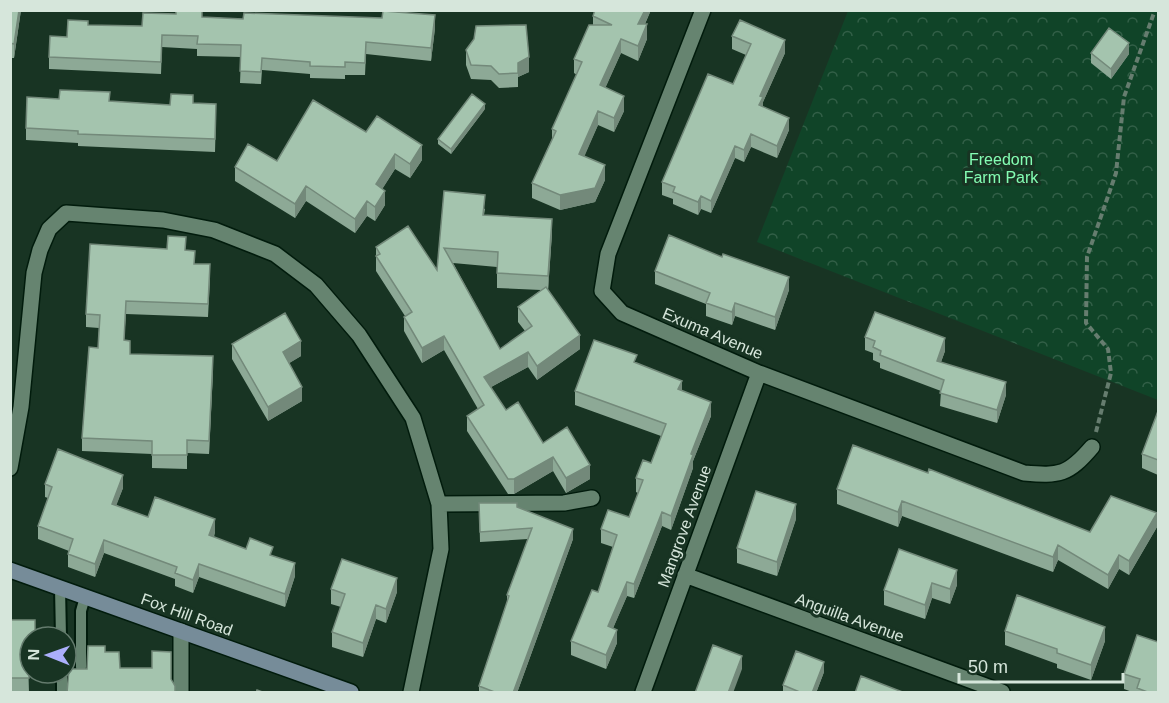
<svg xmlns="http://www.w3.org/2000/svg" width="1169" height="703" viewBox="0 0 1169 703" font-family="Arial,sans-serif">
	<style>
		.park { fill: url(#park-crowns) }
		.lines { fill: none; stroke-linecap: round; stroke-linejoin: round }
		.lane-casing { stroke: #011b0c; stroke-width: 14 }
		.street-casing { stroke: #011b0c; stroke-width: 18 }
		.secondary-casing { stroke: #011b0c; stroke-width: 18 }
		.path { stroke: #667d6f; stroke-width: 4; stroke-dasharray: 6 3; stroke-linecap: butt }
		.lane { stroke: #668470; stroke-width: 10 }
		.street { stroke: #668470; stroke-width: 15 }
		.secondary { stroke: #768c99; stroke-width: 15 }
		.wall { fill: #8da996; fill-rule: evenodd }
		.shaded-wall { fill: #73897a }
		.building { fill: #a4c4ae; stroke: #73897a; stroke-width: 1.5 }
		.labels { text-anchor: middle; stroke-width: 6; stroke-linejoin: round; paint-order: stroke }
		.park-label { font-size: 16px; fill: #84fdb3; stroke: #183423 }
		.street-label { font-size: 16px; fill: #d6e6db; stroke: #183423 }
	</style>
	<defs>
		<pattern id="park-crowns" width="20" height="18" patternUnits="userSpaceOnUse" patternTransform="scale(1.5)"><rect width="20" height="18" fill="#104428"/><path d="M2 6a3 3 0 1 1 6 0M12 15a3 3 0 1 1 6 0" fill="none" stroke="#325f47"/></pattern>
	</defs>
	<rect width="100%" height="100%" fill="#183423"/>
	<path class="park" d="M848,11H1158V400L757,242Z"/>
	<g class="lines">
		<defs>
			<path id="lane" d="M60,588L61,637
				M81,667V611L85,597
				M62,673V692"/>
			<path id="street" d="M703,10L608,254L602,291L622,313L759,373L1024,473C1060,476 1068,475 1092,447
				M10,468L21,407L34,273L40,250L49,229L66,213L163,220L214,230L275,254L316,285L359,335L413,418L439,504L441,549L411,692
				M439,504L564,503L592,498
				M685,575L1002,692
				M181,631V692
				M643,692L759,373"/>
			<path id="secondary" d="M10,570L351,692"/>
		</defs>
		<use href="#lane" class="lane-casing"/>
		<use href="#street" class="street-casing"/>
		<use href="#secondary" class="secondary-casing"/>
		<path class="path" d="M1096,432L1111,373L1108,349L1086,323L1087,257L1116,173L1124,97L1155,10"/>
		<use href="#lane" class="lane"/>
		<use href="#street" class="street"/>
		<use href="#secondary" class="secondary"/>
	</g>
	<path class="wall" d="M10,10H21L14,58H10Z
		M651,10L645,24L647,39L638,61L621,53L605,88L624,111L614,132L598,125L584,156L605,180L595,202L560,210L532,198V183L552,139V129L577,75L574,73V59L593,25V16Z
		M202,17L435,28L431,61L366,54L365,75H345V79L310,78V74L262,70L261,84L240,83L241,57L197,56V49L162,47L161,74L49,69V57L88,25L142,26Z
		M732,36L785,53L763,102V107L789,130L777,158L751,147L744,162L735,158L711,213L701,209L698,215L673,204V199L662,195V182L733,84L746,55L732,49Z
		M466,50L529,72L518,77V87L499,88L491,80L471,79L466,65Z
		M1091,53L1129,54L1111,79L1091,63Z
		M110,101L170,105L193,103L216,116L215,152L78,146V143L26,140V128Z
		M485,109L451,154L438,144V139Z
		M366,132L422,160L410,178L395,169L382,189L385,205L375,221L367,216L355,233L306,201L295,218L235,181V167L277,161Z
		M444,191L485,209L484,215L552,233L548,291L580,349L537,380L528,367L491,387L506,410L543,443L590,479L566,493L553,471L514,494H508L467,431V416L478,409L444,350L422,363L404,331V317L405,316L376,271V247L437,270ZM453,263L497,267V288L541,290L518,307V322L525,331L500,349Z
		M186,250L195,264L210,278L208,317L126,314L124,340L130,354L213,370L209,454L187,453V469L152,468V454L82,451V438L98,348L99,328L86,327V314Z
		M655,271L789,290L775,330L735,316L732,325L706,316V304L655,284Z
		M865,337L945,351L941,362L1006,395L997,423L940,406L941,391L880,368V363L873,360V353L865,350Z
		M232,344L301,356L289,363L302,401L268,421L232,359Z
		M637,363L682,391L711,416L693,461V468L671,530L662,526L634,598L627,596L613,628L617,643L606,669L571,655V641L598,592L613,547L601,543V529L629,517L638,493L636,492V478L651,463L661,436L575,405V391Z
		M1158,411V475L1142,468V454Z
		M928,473L1090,532L1157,527L1129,575L1119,569L1108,589L1058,560L1053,572L902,516L898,527L837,504V489Z
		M45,484L123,488L116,505L148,517L215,532L214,537L246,549L273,556L295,576L285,607L199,577L193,593L175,586V579L104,553L95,577L68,567V554L69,551L38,539V526L48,498L45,497Z
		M479,503L517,507L573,539L517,693H479V686L507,603V595L528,539L480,542Z
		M796,519L777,576L737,563V548Z
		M899,549L957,585L950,604L932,598L925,619L884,605V590Z
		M331,589L397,592L386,623L376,619L363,657L332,647V632L341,607L331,604Z
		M10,620L30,637V658H28L29,693H10Z
		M1005,631L1105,641L1091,680L1057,668V664L1005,645Z
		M1158,642V693H1135L1124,689V674Z
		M824,672L816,693H783V685Z"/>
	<path class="shaded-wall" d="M19,10H21L14,58V44Z
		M645,10H651L638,39V24Z
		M435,15V28L431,61V48Z
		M647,24V39L638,61V46Z
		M621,39V53L600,100V85Z
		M785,40V53L763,102V110L759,118L760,96Z
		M1129,43V54L1111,79V69Z
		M529,57V72L518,77V63Z
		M624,96V111L614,132V118Z
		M485,104V109L451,154V149Z
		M598,111V125L579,169V154Z
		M789,118V130L777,158V146Z
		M751,134V147L744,162V150Z
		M422,145V160L410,178V164Z
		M735,146V158L711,213V201Z
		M395,154V169L376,199V184Z
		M605,165V180L595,202L560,210V195Z
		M306,186V201L295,218V204Z
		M385,191V205L375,221V207Z
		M701,196V209L698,215V202Z
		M367,201V216L355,233V219Z
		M552,219V233L548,291V276Z
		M789,277V290L775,330V317Z
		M735,303V316L732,325V312Z
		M580,335V349L537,380V366Z
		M444,336V350L422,363V348Z
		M945,338V351L937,373V361Z
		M301,341V356L283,367V352Z
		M528,352V367L484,391V377Z
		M213,356V370L209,454V441Z
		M682,381V395L678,389Z
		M1006,382V395L997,423V410Z
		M302,387V401L268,421V407Z
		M711,402V416L693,461V468L671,530V516L691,454Z
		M553,457V471L514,494V479Z
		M590,465V479L566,493V478Z
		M123,475V488L112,517V504Z
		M902,501V516L898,527V512Z
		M796,504V519L777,576V562Z
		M662,512V526L634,598V584Z
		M1157,513V527L1129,575V561Z
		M215,519V532L209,548V535Z
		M573,529V539L517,693H513Z
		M104,540V553L95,577V564Z
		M1058,545V560L1053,572V557Z
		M1119,555V569L1108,589V575Z
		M295,563V576L285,607V594Z
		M199,564V577L193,593V580Z
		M957,570V585L950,604V589Z
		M397,578V592L386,623V609Z
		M627,582V596L608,640V626Z
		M932,583V598L925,619V605Z
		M376,605V619L363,657V643Z
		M1105,627V641L1091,680V665Z
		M617,630V643L606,669V655Z
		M742,656V669L733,693H728Z
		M824,662V672L816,693H812Z"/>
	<path class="building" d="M10,10H19L14,44L10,43Z
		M176,10H202V17L243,19L244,13L382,18L383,11L435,15L431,48L366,42L365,63L345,62V67L310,66V62L262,58L261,72L240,71L241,45L197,44L198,36L162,35L161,62L49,57L50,36L67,37L68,20L88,21V25L142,26L143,13L176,14Z
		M595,10H645L638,24H647L638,46L621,39L600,85L624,96L614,118L598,111L579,154L605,165L595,188L560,195L532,183L556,131L552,129L582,62L574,59L589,25H612L593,16Z
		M740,20L785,40L760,96L763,97L759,105L789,118L777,146L751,134L744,150L735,146L711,201L701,196L698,202L673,192L675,187L662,182L708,74L733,84L751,44L732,36Z
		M526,25L529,57L518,63V73L499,74L491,66L471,65L466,50L474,39L476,26Z
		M1109,28L1129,43L1111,69L1091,53Z
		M60,90L110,92L109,101L170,105L171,94L193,95V103L216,104L215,139L78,134V131L26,128L27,97L59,99Z
		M472,94L485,104L451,149L438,139Z
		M313,100L366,132L377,116L422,145L410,164L395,154L376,184L385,191L375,207L367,201L355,219L306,186L295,204L235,167L248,144L277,161Z
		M444,191L485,195L483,215L552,219L548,276L497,273L498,252L444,248L500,349L532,326L518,307L546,287L580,335L537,366L528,352L484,377L506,410L518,402L543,443L567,427L590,465L566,478L553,457L514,479H508L467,416L484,405L444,336L422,348L404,317L412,312L376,256L380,254L376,247L408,226L437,270Z
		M669,235L722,257L723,254L789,277L775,317L735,303L732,312L706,303L710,293L655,271Z
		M168,236L186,237L185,250L195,251L194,264H210L208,304L126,301L124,340L130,341V354L213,356L209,441L187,440V455H152V441L82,438L89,347L98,348L100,315L86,314L90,244L167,249Z
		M875,312L945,338L937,361L1006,382L997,410L940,393L944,380L880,355L881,351L873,347L875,341L865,337Z
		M285,313L301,341L283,352L302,387L268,407L232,344Z
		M594,340L637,355L634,362L682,381L678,389L711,402L691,454L693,455L671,516L662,512L634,584L627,582L608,626L617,630L606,655L571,641L592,590L598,592L617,535L601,529L608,510L629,517L643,480L636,478L643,460L651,463L666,424L575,391Z
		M1158,411V460L1142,454Z
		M853,445L928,473L929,469L1090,532L1111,496L1157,513L1129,561L1119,555L1108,575L1058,545L1053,557L902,501L898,512L837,489Z
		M58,449L123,475L112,504L148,517L155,497L215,519L209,535L246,549L250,538L273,547L270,555L295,563L285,594L199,564L193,580L175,573L177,567L104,540L95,564L68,554L73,539L38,526L52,487L45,484Z
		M756,491L796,504L777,562L737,548Z
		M479,503H517V507L573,529L513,693H497L479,686L509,596L507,595L532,528L480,532Z
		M899,549L957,570L950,589L932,583L925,605L884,590Z
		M342,559L397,578L386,609L376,605L363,643L332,632L345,594L331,589Z
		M1017,595L1105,627L1091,665L1057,653V649L1005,631Z
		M10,620H35V637H30V643H28L29,678H10Z
		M1137,635L1158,642V693H1150L1137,688L1140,679L1124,674Z
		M713,645L742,656L728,693H695Z
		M88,646H105V652H119L120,668H152V651L171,652V679L175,686V693H67L69,669H87Z
		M796,651L824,662L812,693H802L783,685Z
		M861,676L905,693H855Z
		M257,690L265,693H256Z"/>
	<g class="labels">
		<g class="park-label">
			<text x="1001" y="165">Freedom<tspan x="1001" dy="18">Farm Park</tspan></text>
		</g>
		<g class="street-label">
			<text transform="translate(713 333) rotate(23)" y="6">Exuma Avenue</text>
			<text transform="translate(684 526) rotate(-70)" y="6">Mangrove Avenue</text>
			<text transform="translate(187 614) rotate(20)" y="6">Fox Hill Road</text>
			<text transform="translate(850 617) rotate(20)" y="6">Anguilla Avenue</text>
		</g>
	</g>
	<rect width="1169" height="703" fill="none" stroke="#d6e6db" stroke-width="24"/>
	<g transform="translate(48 655) rotate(271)"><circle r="28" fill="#183423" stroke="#647b6d" stroke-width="1.5"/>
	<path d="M0-4.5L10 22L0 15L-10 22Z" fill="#abaffb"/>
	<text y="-9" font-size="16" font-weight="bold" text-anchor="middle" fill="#d6e6db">N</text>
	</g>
	<path d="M959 673v9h164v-9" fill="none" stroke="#d6e6db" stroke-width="3"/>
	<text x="968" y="673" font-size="18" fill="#d6e6db" stroke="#183423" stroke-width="4.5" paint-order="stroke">50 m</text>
</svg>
